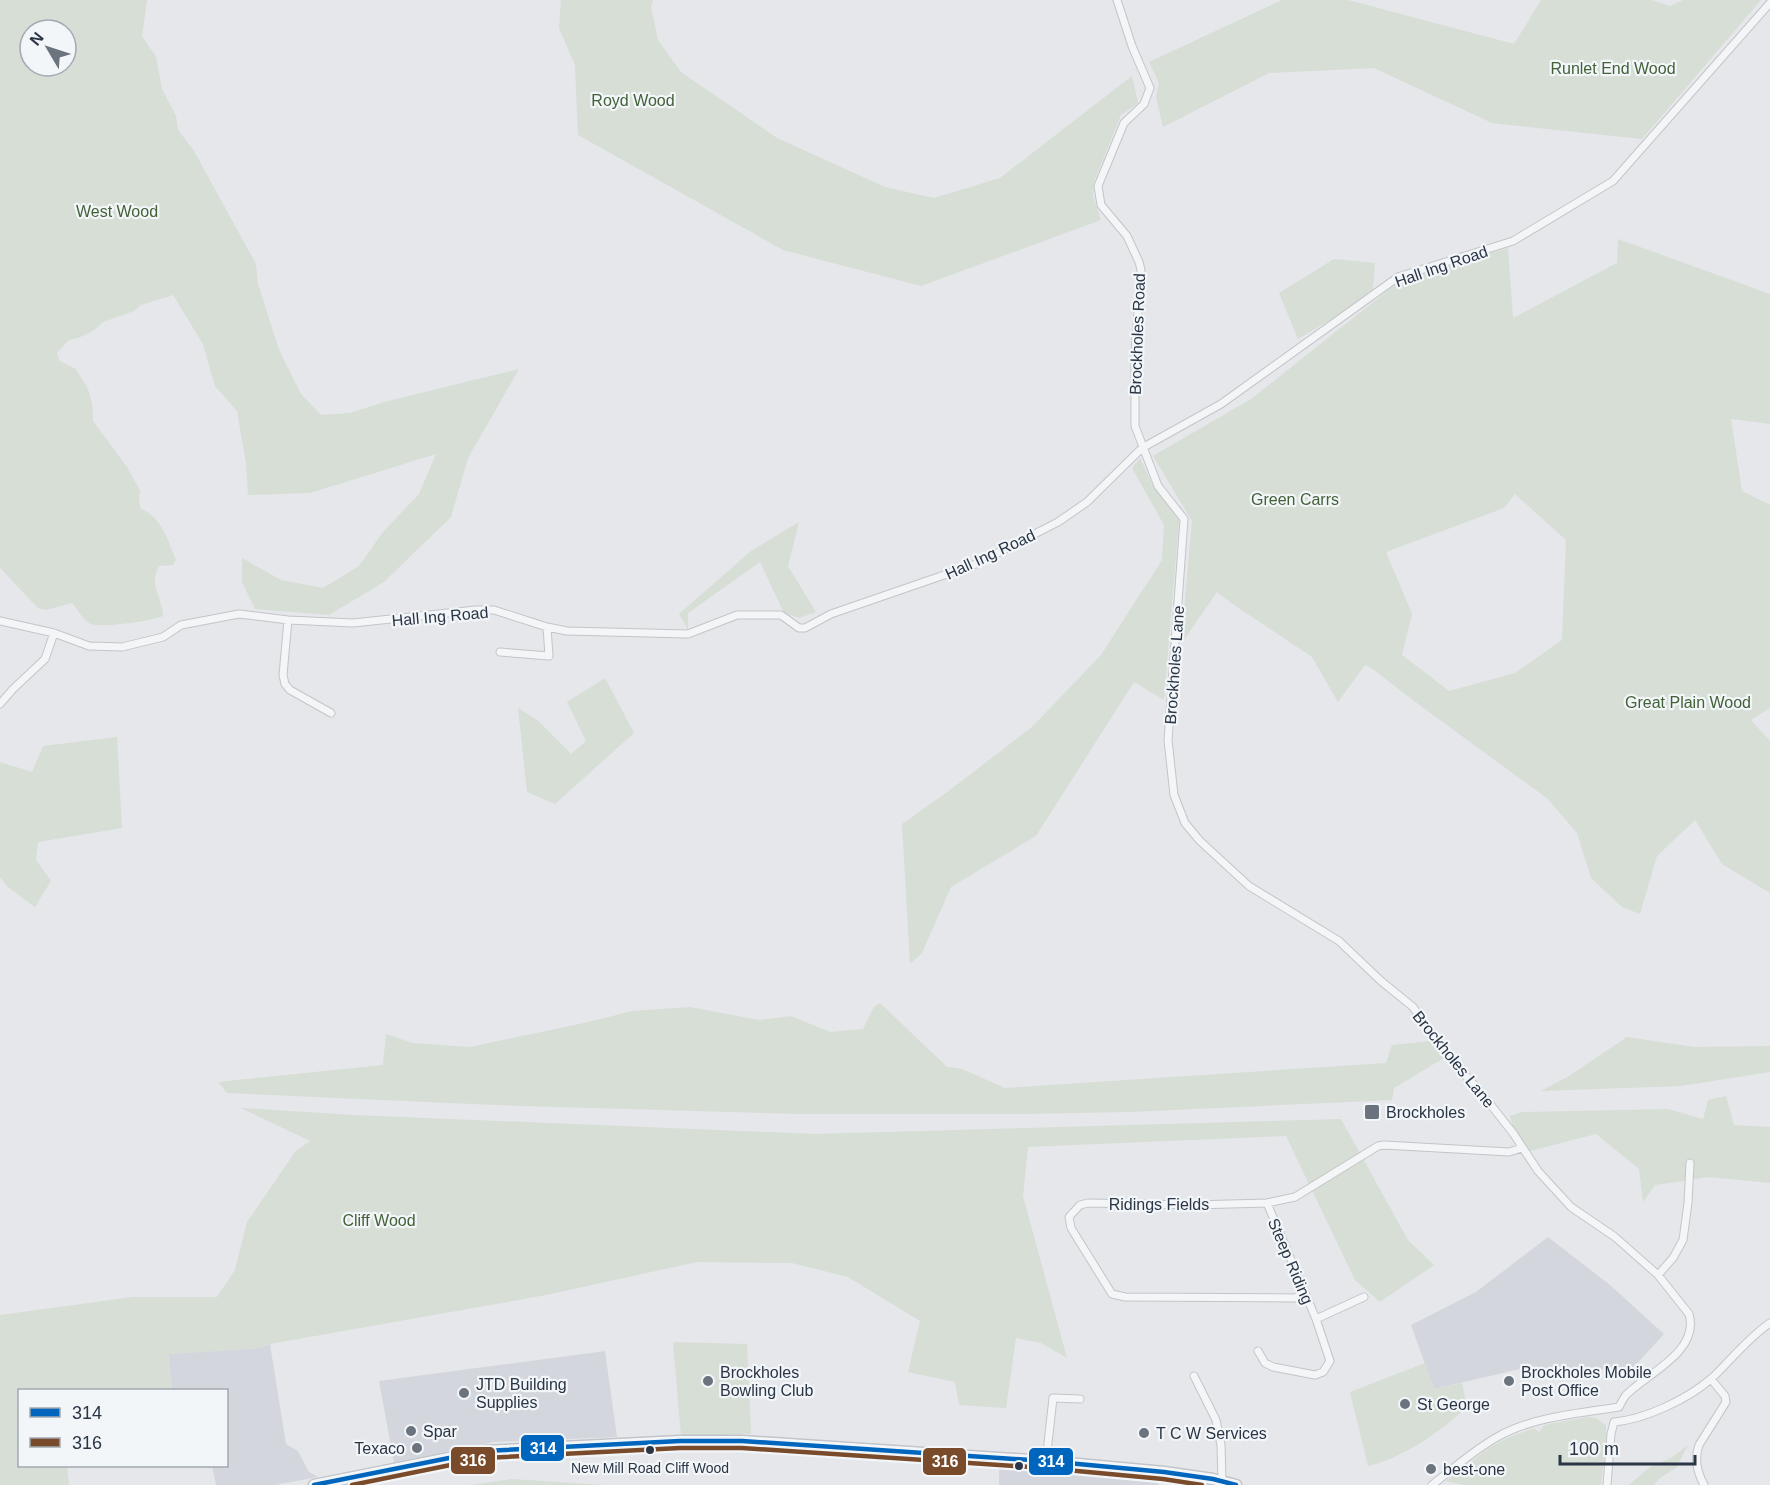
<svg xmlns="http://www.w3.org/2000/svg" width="1770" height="1485" viewBox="0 0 1770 1485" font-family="Arial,sans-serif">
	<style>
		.built { fill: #d3d7dd }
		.green { fill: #d6ded5; fill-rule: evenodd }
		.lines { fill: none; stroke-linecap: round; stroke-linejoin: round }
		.street-casing { stroke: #c3c5c8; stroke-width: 9 }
		.primary-casing { stroke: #c1c4c8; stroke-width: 13 }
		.street { stroke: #f4f5f7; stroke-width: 7 }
		.primary { stroke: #f8f8f8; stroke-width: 10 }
		.bus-1-casing { stroke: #f3f6f9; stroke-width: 9 }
		.bus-2-casing { stroke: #f3f6f9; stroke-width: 9 }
		.bus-1 { stroke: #0065bd; stroke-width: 4.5 }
		.bus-2 { stroke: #7a4b2a; stroke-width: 4.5 }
		.poi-dot { fill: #6b737f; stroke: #f3f6f9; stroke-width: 2 }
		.bus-dot { fill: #2a3545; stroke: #f3f6f9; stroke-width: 2 }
		.labels { text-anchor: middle; stroke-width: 4.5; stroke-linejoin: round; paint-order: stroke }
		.bus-label { font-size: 14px; fill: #2a3545; stroke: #f3f6f9 }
		.park-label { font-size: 16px; fill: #426137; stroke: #f3f6f9 }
		.street-label { font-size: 16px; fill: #2a3545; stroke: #f3f6f9 }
		.poi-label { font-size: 16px; fill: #2a3545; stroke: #f3f6f9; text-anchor: start }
		.line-badge { stroke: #f3f6f9; stroke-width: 2 }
		.badge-label { font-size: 16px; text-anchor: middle; font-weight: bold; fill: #fff }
	</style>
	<rect width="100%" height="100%" fill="#e5e7ea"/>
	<path class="built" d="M1548,1237L1610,1285L1664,1334L1631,1370L1520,1369L1434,1389L1411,1325L1476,1292Z
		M270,1344L286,1444L298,1451L309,1472L318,1477L275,1485H216L212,1466H226V1390H172L168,1354L259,1348Z
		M605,1351L617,1437L494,1442L394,1463L379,1381Z
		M999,1463L1159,1479L1158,1485H999Z"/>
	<path class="green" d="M0,0H147L142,36L156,57L162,89L176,116L178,130L194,151L256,264L258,284L279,350L301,394L321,415L350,413L384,402L519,369L468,458L451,517L384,582L329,615L255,609L242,582V558L281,580L323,588L359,566L383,532L419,494L436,454L310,493L248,495L246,463L237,411L215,386L203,344L173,295L141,305L134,311L103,322C94,332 81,338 69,340L57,353L60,361L76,369L88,389L92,404L93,421L127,467L140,491L139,500L141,509C162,517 168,541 176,560L173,565L159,566C148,587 162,594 163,616C153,621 102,628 91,624C84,622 78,609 72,603L46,610L38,608L0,568ZM30,30H66V66H30Z
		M561,0H653L651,7L658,40L681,72L777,138L885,187L934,198L1000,178L1132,76L1138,103L1121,115L1094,182L1093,196L1101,220L921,286L783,250L578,135L575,65L559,28Z
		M1282,0H1348L1514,44L1541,0H1651L1670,6L1683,0H1761L1642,139L1492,123L1374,68L1269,73L1163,127L1156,97L1159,83L1149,62Z
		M1618,239L1770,294V424L1731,419L1742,491L1770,505V708L1751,720L1770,741V893L1722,864L1695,820L1657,856L1640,914L1622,907L1591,878L1577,833L1548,799L1414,701L1374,670L1365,665L1338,702L1312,657L1234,605L1217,592L1181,644L1192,521L1153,456L1251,399L1401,280L1508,248L1513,318L1617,263ZM1515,494L1566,540L1562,640L1515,673L1449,691L1402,655L1412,614L1386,552L1504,508Z
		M1334,259L1375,263L1373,289L1340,314L1298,339L1279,293Z
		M1140,458L1152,484L1179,520L1164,700L1134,682L1036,836L951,887L922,953L910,964L902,824L950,790L1032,727L1101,655L1162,560L1164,525L1132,468Z
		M799,522L788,566L816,612L799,618L784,613L760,562L688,613V630L679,614L751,551Z
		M605,678L634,733L555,804L527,792L518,708L537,720L571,754L586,741L567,702Z
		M117,737L122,828L38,842L36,860L51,881L35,907L8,887L0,877V762L32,772L43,746Z
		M880,1003L947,1067L962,1069L1005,1088L1386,1063L1392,1045L1431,1041L1444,1058L1394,1088L1392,1100L1128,1112L1025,1114H799L495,1105L227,1093L218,1082L383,1065L386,1034L412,1043L470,1047L584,1023L633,1011L690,1007L759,1020L791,1016L830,1032L863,1029L874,1007Z
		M1627,1037L1694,1047L1770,1046V1072L1681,1086L1541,1091L1569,1076Z
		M1726,1096L1734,1125L1770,1127V1183L1709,1177L1655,1185L1643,1202L1639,1169L1596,1134L1530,1151L1513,1127L1510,1116L1522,1112L1668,1109L1703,1119L1708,1100Z
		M241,1108L353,1115L815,1134L1341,1119L1408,1240L1434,1265L1380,1302L1355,1280L1286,1136L1028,1147L1023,1196L1067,1358L1041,1343L1016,1338L1006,1408L959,1405L955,1382L908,1372L920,1321L848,1277L792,1263L697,1262L546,1295L270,1344L259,1348L168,1354L172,1390H20V1466H67L69,1485H0V1315L133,1297H217L235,1270L247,1222L295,1152L310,1141Z
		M673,1342L747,1344L751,1434L681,1436Z
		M1425,1363L1434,1389L1462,1383L1467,1407C1440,1432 1403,1458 1368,1466L1350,1392Z
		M1588,1417L1596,1418L1606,1425V1442L1601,1485H1464L1446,1481L1489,1448L1507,1438L1534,1428L1539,1432L1544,1425Z
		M1688,1445L1676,1468L1660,1478L1654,1485H1629L1650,1467L1671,1458Z
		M511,1479L603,1485H471Z"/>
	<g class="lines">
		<defs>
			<path id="street" d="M1117,0L1132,46L1150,88L1144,104L1124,123L1098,186L1101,205L1127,236L1139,262L1141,270L1135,352V426L1158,486L1184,519L1168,740L1174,795L1185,823L1200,841L1249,886L1339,941L1381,981L1413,1007L1449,1058L1479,1090L1513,1133L1538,1171L1571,1207L1615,1237L1658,1275L1689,1314C1700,1352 1646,1374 1626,1395C1623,1399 1621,1403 1619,1407C1580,1413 1533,1417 1499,1436C1475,1449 1454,1468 1432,1485
				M288,620L283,675L285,684L290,690L331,713
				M0,621L54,633L89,646L122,647L163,637L181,625L239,614L288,620L353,623L476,610H494L547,627L567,631L688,634L737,615H781L799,628H805L831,614L976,564L1058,522L1087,502L1142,448L1221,404L1398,277L1513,241L1613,181L1770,3
				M500,652L549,656L547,627
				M0,704L13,689L45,659L54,633
				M1658,1275L1673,1258L1683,1240L1688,1203L1690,1163
				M1305,1294L1294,1298L1125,1297L1112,1294L1071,1228L1069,1217L1080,1205L1088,1203L1193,1205L1267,1203L1295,1197L1378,1146L1384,1145L1509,1152L1522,1148
				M1316,1319L1364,1297
				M1258,1351L1265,1363L1273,1367L1315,1375L1323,1372L1330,1361L1316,1319L1267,1203
				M1194,1376L1216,1420L1221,1445L1222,1481
				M1046,1461L1053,1398L1080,1399
				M1607,1485L1611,1434L1614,1422C1646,1419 1688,1399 1712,1378C1731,1360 1748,1338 1770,1323
				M1704,1485C1697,1472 1694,1459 1699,1445L1726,1402L1725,1396L1711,1379"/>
			<path id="primary" d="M314,1485L484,1451L680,1441H742L1046,1461L1164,1472L1213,1479L1236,1485"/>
		</defs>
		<use href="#street" class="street-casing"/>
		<use href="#primary" class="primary-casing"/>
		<use href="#street" class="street"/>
		<use href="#primary" class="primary"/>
		<defs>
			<path id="bus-1" d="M314,1485L484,1451L680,1441H742L1046,1461L1164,1472L1213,1479L1236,1485"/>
			<path id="bus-2" d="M352,1485L485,1458L680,1448H742L1045,1468L1163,1479L1202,1485"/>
		</defs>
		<use href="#bus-1" class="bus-1-casing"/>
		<use href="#bus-2" class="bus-2-casing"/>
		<use href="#bus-1" class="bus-1"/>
		<use href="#bus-2" class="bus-2"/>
	</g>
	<g class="poi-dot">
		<rect x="1364" y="1104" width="16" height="16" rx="3"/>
		<circle cx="708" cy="1381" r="6"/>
		<circle cx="1509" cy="1381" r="6"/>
		<circle cx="464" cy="1393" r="6"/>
		<circle cx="1405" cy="1404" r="6"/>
		<circle cx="411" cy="1431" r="6"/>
		<circle cx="1144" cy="1433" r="6"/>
		<circle cx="417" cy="1448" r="6"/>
		<circle cx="1431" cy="1469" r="6"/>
	</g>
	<g class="bus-dot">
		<circle cx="650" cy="1450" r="5"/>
		<circle cx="1019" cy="1466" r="5"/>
	</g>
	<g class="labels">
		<g class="bus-label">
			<text x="650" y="1473">New Mill Road Cliff Wood</text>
		</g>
		<g class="park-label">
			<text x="1613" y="74">Runlet End Wood</text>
			<text x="633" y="106">Royd Wood</text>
			<text x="117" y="217">West Wood</text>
			<text x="1295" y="505">Green Carrs</text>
			<text x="1688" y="708">Great Plain Wood</text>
			<text x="379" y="1226">Cliff Wood</text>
		</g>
		<g class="street-label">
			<text transform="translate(1441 266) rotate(-19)" y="6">Hall Ing Road</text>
			<text transform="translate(1137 334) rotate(-88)" y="6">Brockholes Road</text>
			<text transform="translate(990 554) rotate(-25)" y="6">Hall Ing Road</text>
			<text transform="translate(440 616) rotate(-5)" y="6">Hall Ing Road</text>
			<text transform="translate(1174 665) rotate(-86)" y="6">Brockholes Lane</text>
			<text transform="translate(1454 1059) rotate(51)" y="6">Brockholes Lane</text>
			<text x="1159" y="1210">Ridings Fields</text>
			<text transform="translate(1291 1261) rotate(67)" y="6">Steep Riding</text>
		</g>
		<g class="poi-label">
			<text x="1386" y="1118">Brockholes</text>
			<text x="720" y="1378">Brockholes<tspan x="720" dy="18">Bowling Club</tspan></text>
			<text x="1521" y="1378">Brockholes Mobile<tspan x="1521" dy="18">Post Office</tspan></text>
			<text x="476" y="1390">JTD Building<tspan x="476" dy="18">Supplies</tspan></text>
			<text x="1417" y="1410">St George</text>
			<text x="423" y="1437">Spar</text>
			<text x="1156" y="1439">T C W Services</text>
			<text x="405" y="1454" text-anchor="end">Texaco</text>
			<text x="1443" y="1475">best-one</text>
		</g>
	</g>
	<g class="line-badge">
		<rect x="520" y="1434" width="45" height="28" rx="6" fill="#0065bd"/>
		<rect x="450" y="1446" width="46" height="29" rx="6" fill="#7a4b2a"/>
		<rect x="922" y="1447" width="45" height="29" rx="6" fill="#7a4b2a"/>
		<rect x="1028" y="1447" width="46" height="29" rx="6" fill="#0065bd"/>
	</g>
	<g class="badge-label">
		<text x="543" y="1454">314</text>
		<text x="473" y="1466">316</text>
		<text x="945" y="1467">316</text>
		<text x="1051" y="1467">314</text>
	</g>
	<rect x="18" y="1389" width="210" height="78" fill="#f3f6f9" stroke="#a3a9b1" stroke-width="1.5"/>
	<rect x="30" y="1408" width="30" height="9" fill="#0065bd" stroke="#a3a9b1" stroke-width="1.5"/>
	<text x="72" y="1419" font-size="18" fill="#2a3545">314</text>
	<rect x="30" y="1438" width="30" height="9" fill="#7a4b2a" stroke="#a3a9b1" stroke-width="1.5"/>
	<text x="72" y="1449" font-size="18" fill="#2a3545">316</text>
	<g transform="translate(48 48) rotate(309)"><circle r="28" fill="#f3f6f9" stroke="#a3a9b1" stroke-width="1.5"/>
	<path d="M0-4.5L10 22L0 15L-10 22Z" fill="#6b737f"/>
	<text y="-9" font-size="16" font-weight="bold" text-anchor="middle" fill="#2a3545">N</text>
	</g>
	<path d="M1560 1455v9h135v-9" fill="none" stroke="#2a3545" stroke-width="3"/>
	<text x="1569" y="1455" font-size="18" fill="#2a3545" stroke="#f3f6f9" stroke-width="4.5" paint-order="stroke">100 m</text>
</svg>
